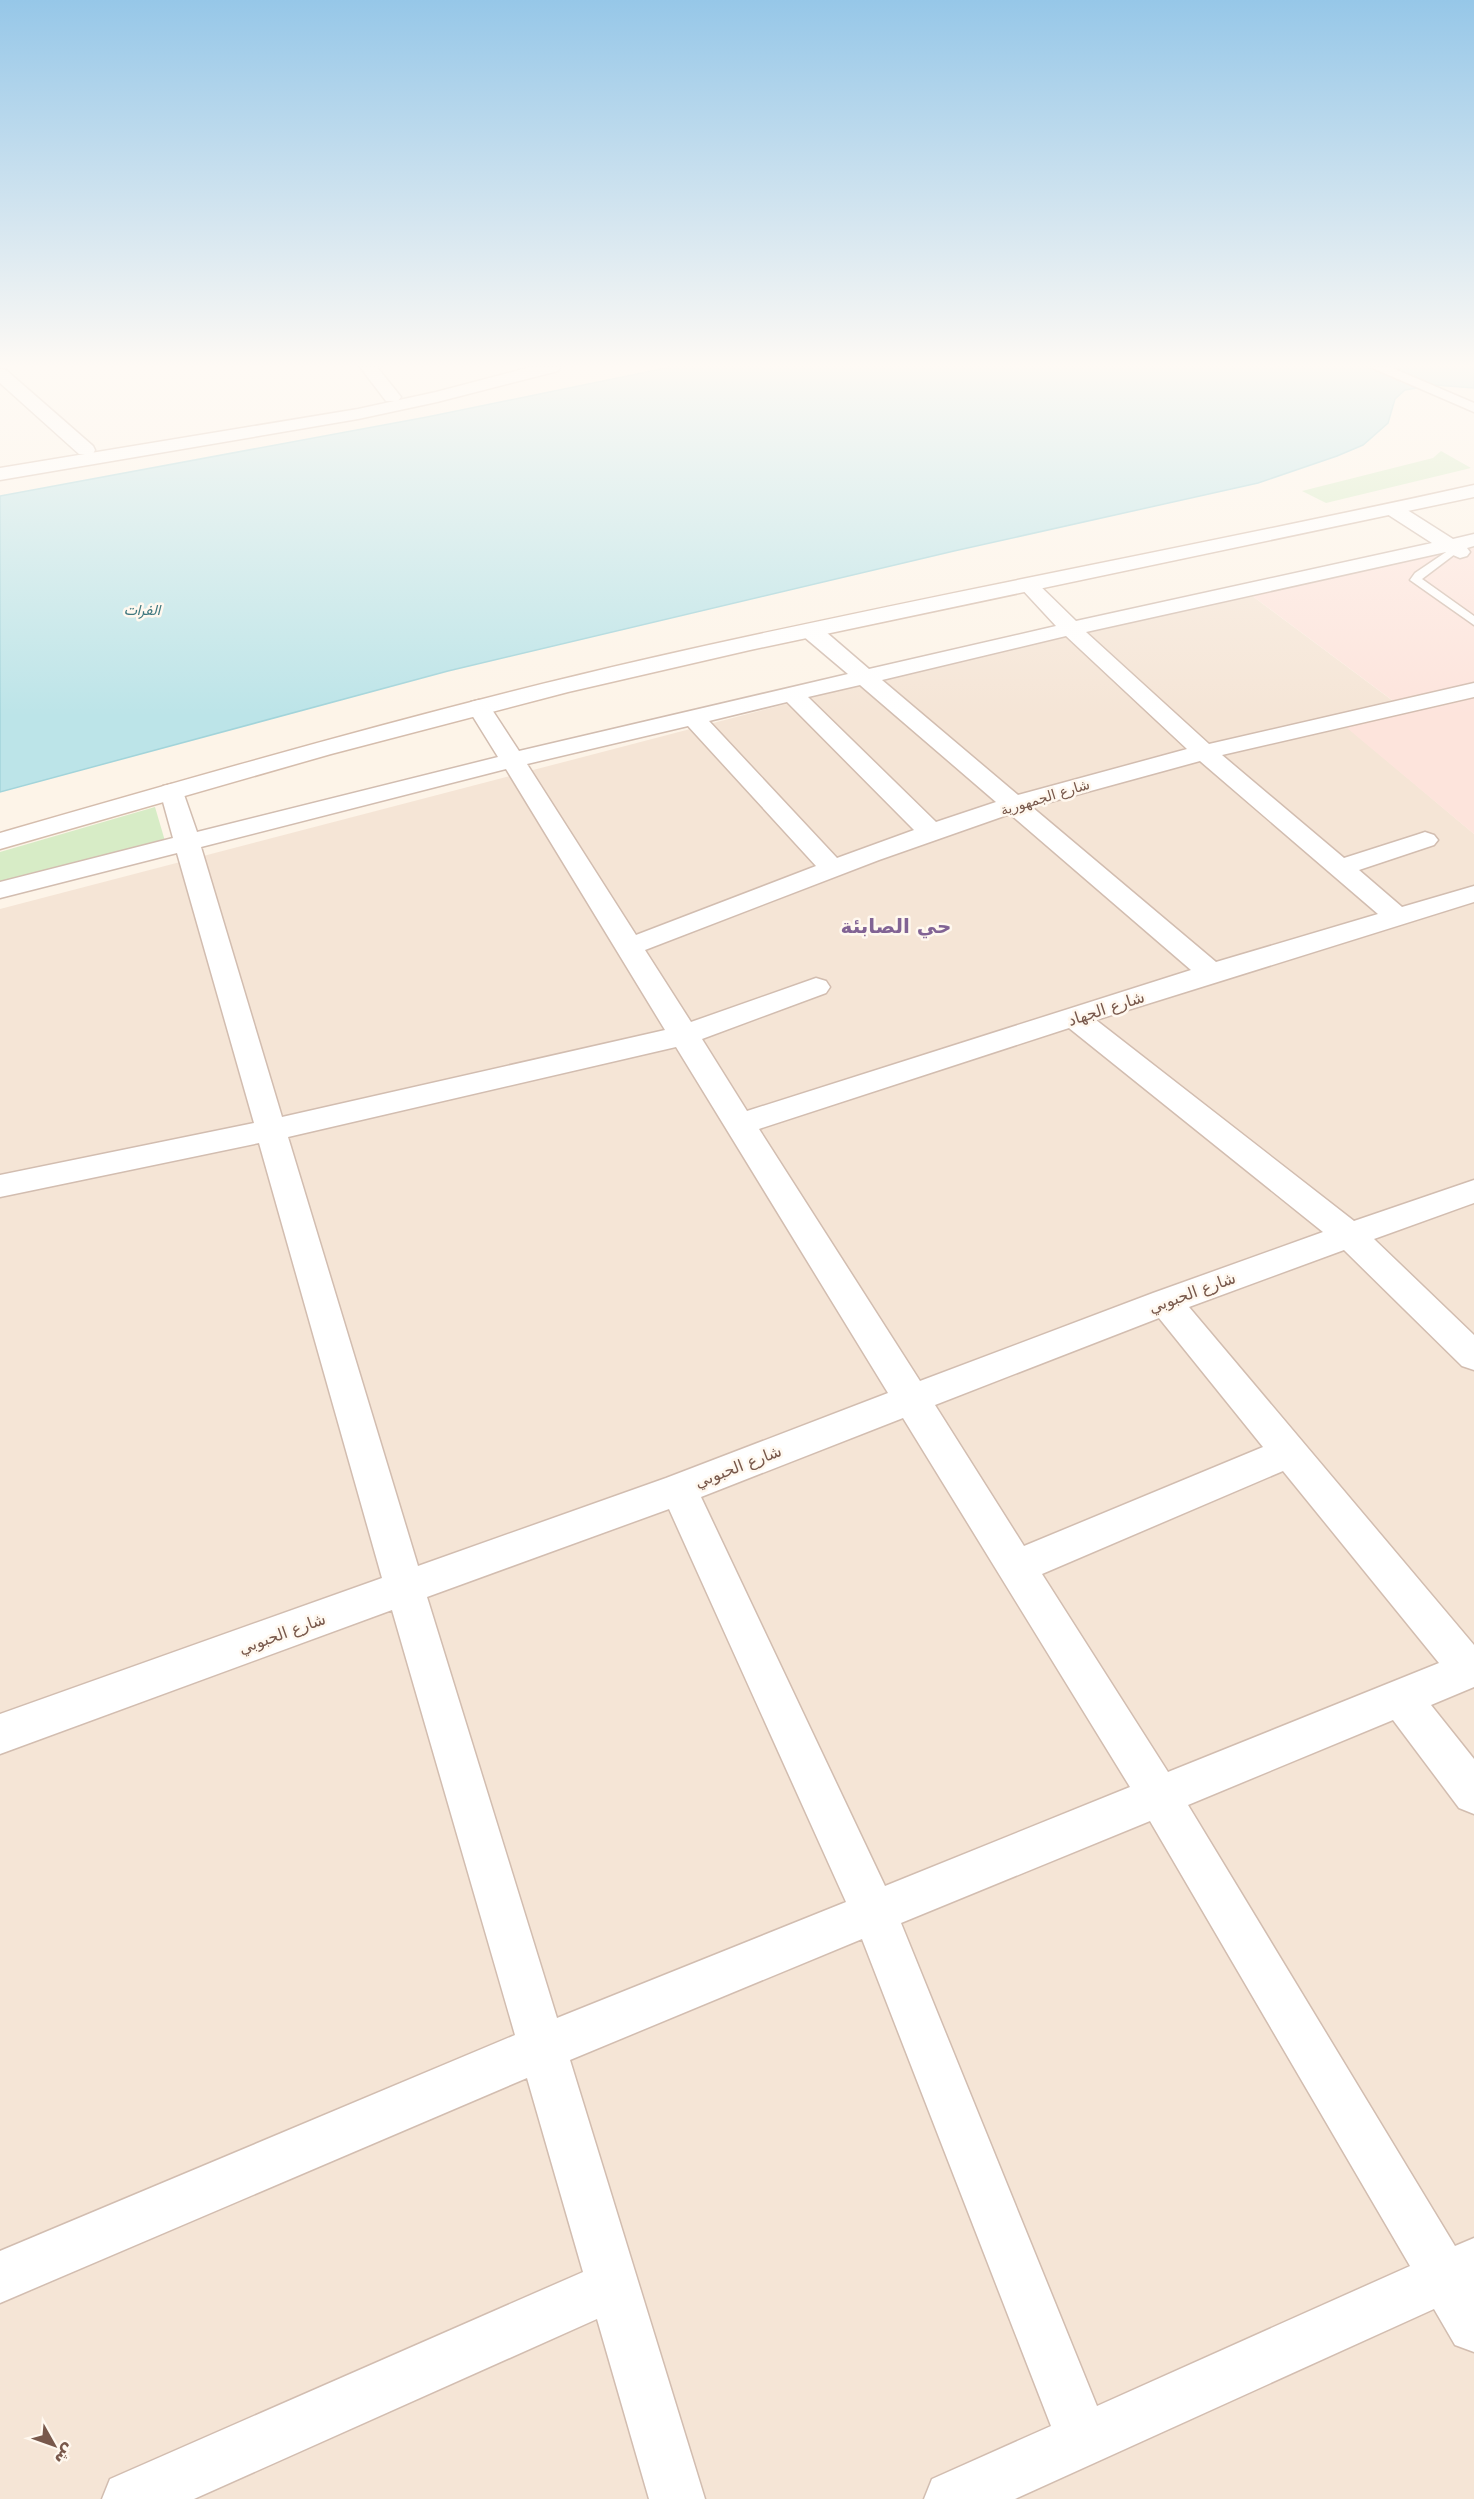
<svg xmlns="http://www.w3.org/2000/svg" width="1474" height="2499" viewBox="0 0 1474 2499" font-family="'DejaVu Sans',Vazirmatn,sans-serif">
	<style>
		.residential { fill: #f5e5d6 }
		.commercial { fill: #fde4dc }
		.green { fill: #d7ecc6 }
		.water { fill: #bce4e8; stroke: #a2d4da; stroke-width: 1.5 }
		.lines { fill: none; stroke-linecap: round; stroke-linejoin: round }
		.service-casing { stroke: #d2bdb0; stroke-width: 3 }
		.pedestrian-casing { stroke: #d2bdb0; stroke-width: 3 }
		.minor-casing { stroke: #d2bdb0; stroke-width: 3 }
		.secondary-casing { stroke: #d5bdad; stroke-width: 3 }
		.service { fill: #fff; fill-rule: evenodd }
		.pedestrian { fill: #fff; fill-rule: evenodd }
		.minor { fill: #fff; fill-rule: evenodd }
		.secondary { fill: #fff; fill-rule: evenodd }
		.labels { text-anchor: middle; stroke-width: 5; stroke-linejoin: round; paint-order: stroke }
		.far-street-label { font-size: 14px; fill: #78584b; stroke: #fff8ef }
		.far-water-label { font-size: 15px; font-style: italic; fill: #3e777e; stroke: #fff8ef }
		.street-label { font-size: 16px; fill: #78584b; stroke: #fff8ef }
		.quarter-label { font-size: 20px; font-weight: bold; fill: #816394; stroke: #fff8ef }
	</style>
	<rect width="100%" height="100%" fill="#fdf4e8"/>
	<path class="residential" d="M1239,586L1397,704L1336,718L1474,834V2499H0V909Z"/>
	<path class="commercial" d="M1474,538V834L1335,718L1396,703L1239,586Z"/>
	<path class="green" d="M1441,451L1471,468L1326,503L1302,491L1433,458Z
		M155,807L165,841L0,883V852Z"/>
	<path class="water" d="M671,367H1474V388L1435,385L1405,390L1395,399L1388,423L1363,445L1337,456L1258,483L954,551L448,671L0,792V496L427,417Z"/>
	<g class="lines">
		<defs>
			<path id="service" d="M1455,546L1461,549L1459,551L1422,579L1474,616V625L1410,580L1415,573Z"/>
			<path id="pedestrian" d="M1370,367H1390L1474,403V412Z"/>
			<path id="minor" d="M360,367H377L401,397L398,401H386Z
				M0,369L6,370L93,446L95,450L93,454H79L0,383Z
				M1394,504L1401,506L1453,539L1474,534V546L1467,548L1470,552L1467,556L1460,558L1446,552L1086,632L1209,744L1474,683V697L1222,755L1344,858L1416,835L1425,832L1434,835L1438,840L1434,845L1359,870L1402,907L1474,886V902L1096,1020L1354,1221L1474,1180V1203L1374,1239L1474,1335V1370L1462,1366L1344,1250L1189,1307L1474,1645V1687L1431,1705L1474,1759V1814L1459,1808L1393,1720L1188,1805L1455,2246L1474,2238V2352L1455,2345L1434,2309L1015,2499H924L932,2479L1051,2426L862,1939L570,2060L705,2499H649L597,2319L194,2499H102L110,2479L583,2272L527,2078L0,2303V2251L515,2035L392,1610L0,1754V1714L382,1578L259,1143L0,1197V1175L254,1123L177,853L0,898V882L173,838L160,791L163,786L172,784L181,786L197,832L498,757L467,707L471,702L479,700L487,702L519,751L848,674L803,636L800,631L803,626L811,624L819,626L869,669L1056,626L1018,585L1021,581L1028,579L1035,581L1076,621L1432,543L1387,514L1384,510L1387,506ZM1066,636L1187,749L1018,795L882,680ZM860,685L996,802L936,822L808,697ZM787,702L914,830L837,858L709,721ZM688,726L816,866L636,935L527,764ZM1200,761L1378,914L1216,962L1032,807ZM506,769L665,1030L282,1117L201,847ZM1010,814L1191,970L747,1111L702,1039L826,993L830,987L826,981L816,978L691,1022L645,950L879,860ZM1069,1028L1323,1232L1153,1293L920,1381L759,1129ZM676,1047L888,1393L666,1478L418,1566L288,1137ZM1159,1318L1263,1447L1024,1546L935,1405ZM903,1418L1130,1787L885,1886L701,1497ZM1283,1471L1439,1663L1168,1772L1042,1574ZM669,1509L846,1902L557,2018L427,1597ZM1150,1821L1410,2266L1097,2406L901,1923Z"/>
			<path id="secondary" d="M531,367H560L558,371L437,402L358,419L0,480V468L358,409L436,392Z
				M1474,485V497L750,650L568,692L331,754L0,849V833C215,771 429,709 647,659C922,596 1199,546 1474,485Z"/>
		</defs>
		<use href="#service" class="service-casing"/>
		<use href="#pedestrian" class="pedestrian-casing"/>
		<use href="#minor" class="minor-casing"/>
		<use href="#secondary" class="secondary-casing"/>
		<use href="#service" class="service"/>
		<use href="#pedestrian" class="pedestrian"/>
		<use href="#minor" class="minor"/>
		<use href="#secondary" class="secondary"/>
	</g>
	<linearGradient id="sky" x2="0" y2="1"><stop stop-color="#96c7e8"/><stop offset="0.51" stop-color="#fefaf5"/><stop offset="1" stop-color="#fefaf5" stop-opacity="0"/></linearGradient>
	<rect width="1474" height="717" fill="url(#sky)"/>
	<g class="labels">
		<g class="far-street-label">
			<text transform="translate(1045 797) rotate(-17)" y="5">شارع الجمهورية</text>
		</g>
		<g class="far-water-label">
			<text x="142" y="615">الفرات</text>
		</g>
		<g class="street-label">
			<text transform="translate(1106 1008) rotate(-18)" y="6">شارع الجهاد</text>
			<text transform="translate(1192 1292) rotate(-20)" y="6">شارع الحبوبي</text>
			<text transform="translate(738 1466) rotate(-21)" y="6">شارع الحبوبي</text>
			<text transform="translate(282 1633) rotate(-20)" y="6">شارع الحبوبي</text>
		</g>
		<g class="quarter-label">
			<text x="896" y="933">حي الصابئة</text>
		</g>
	</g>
	<g transform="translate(54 2445) rotate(130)" stroke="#fff8ef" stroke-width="4.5" paint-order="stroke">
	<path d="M0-4.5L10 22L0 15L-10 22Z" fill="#78584b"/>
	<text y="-9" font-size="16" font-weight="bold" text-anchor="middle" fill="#78584b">ش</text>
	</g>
</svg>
